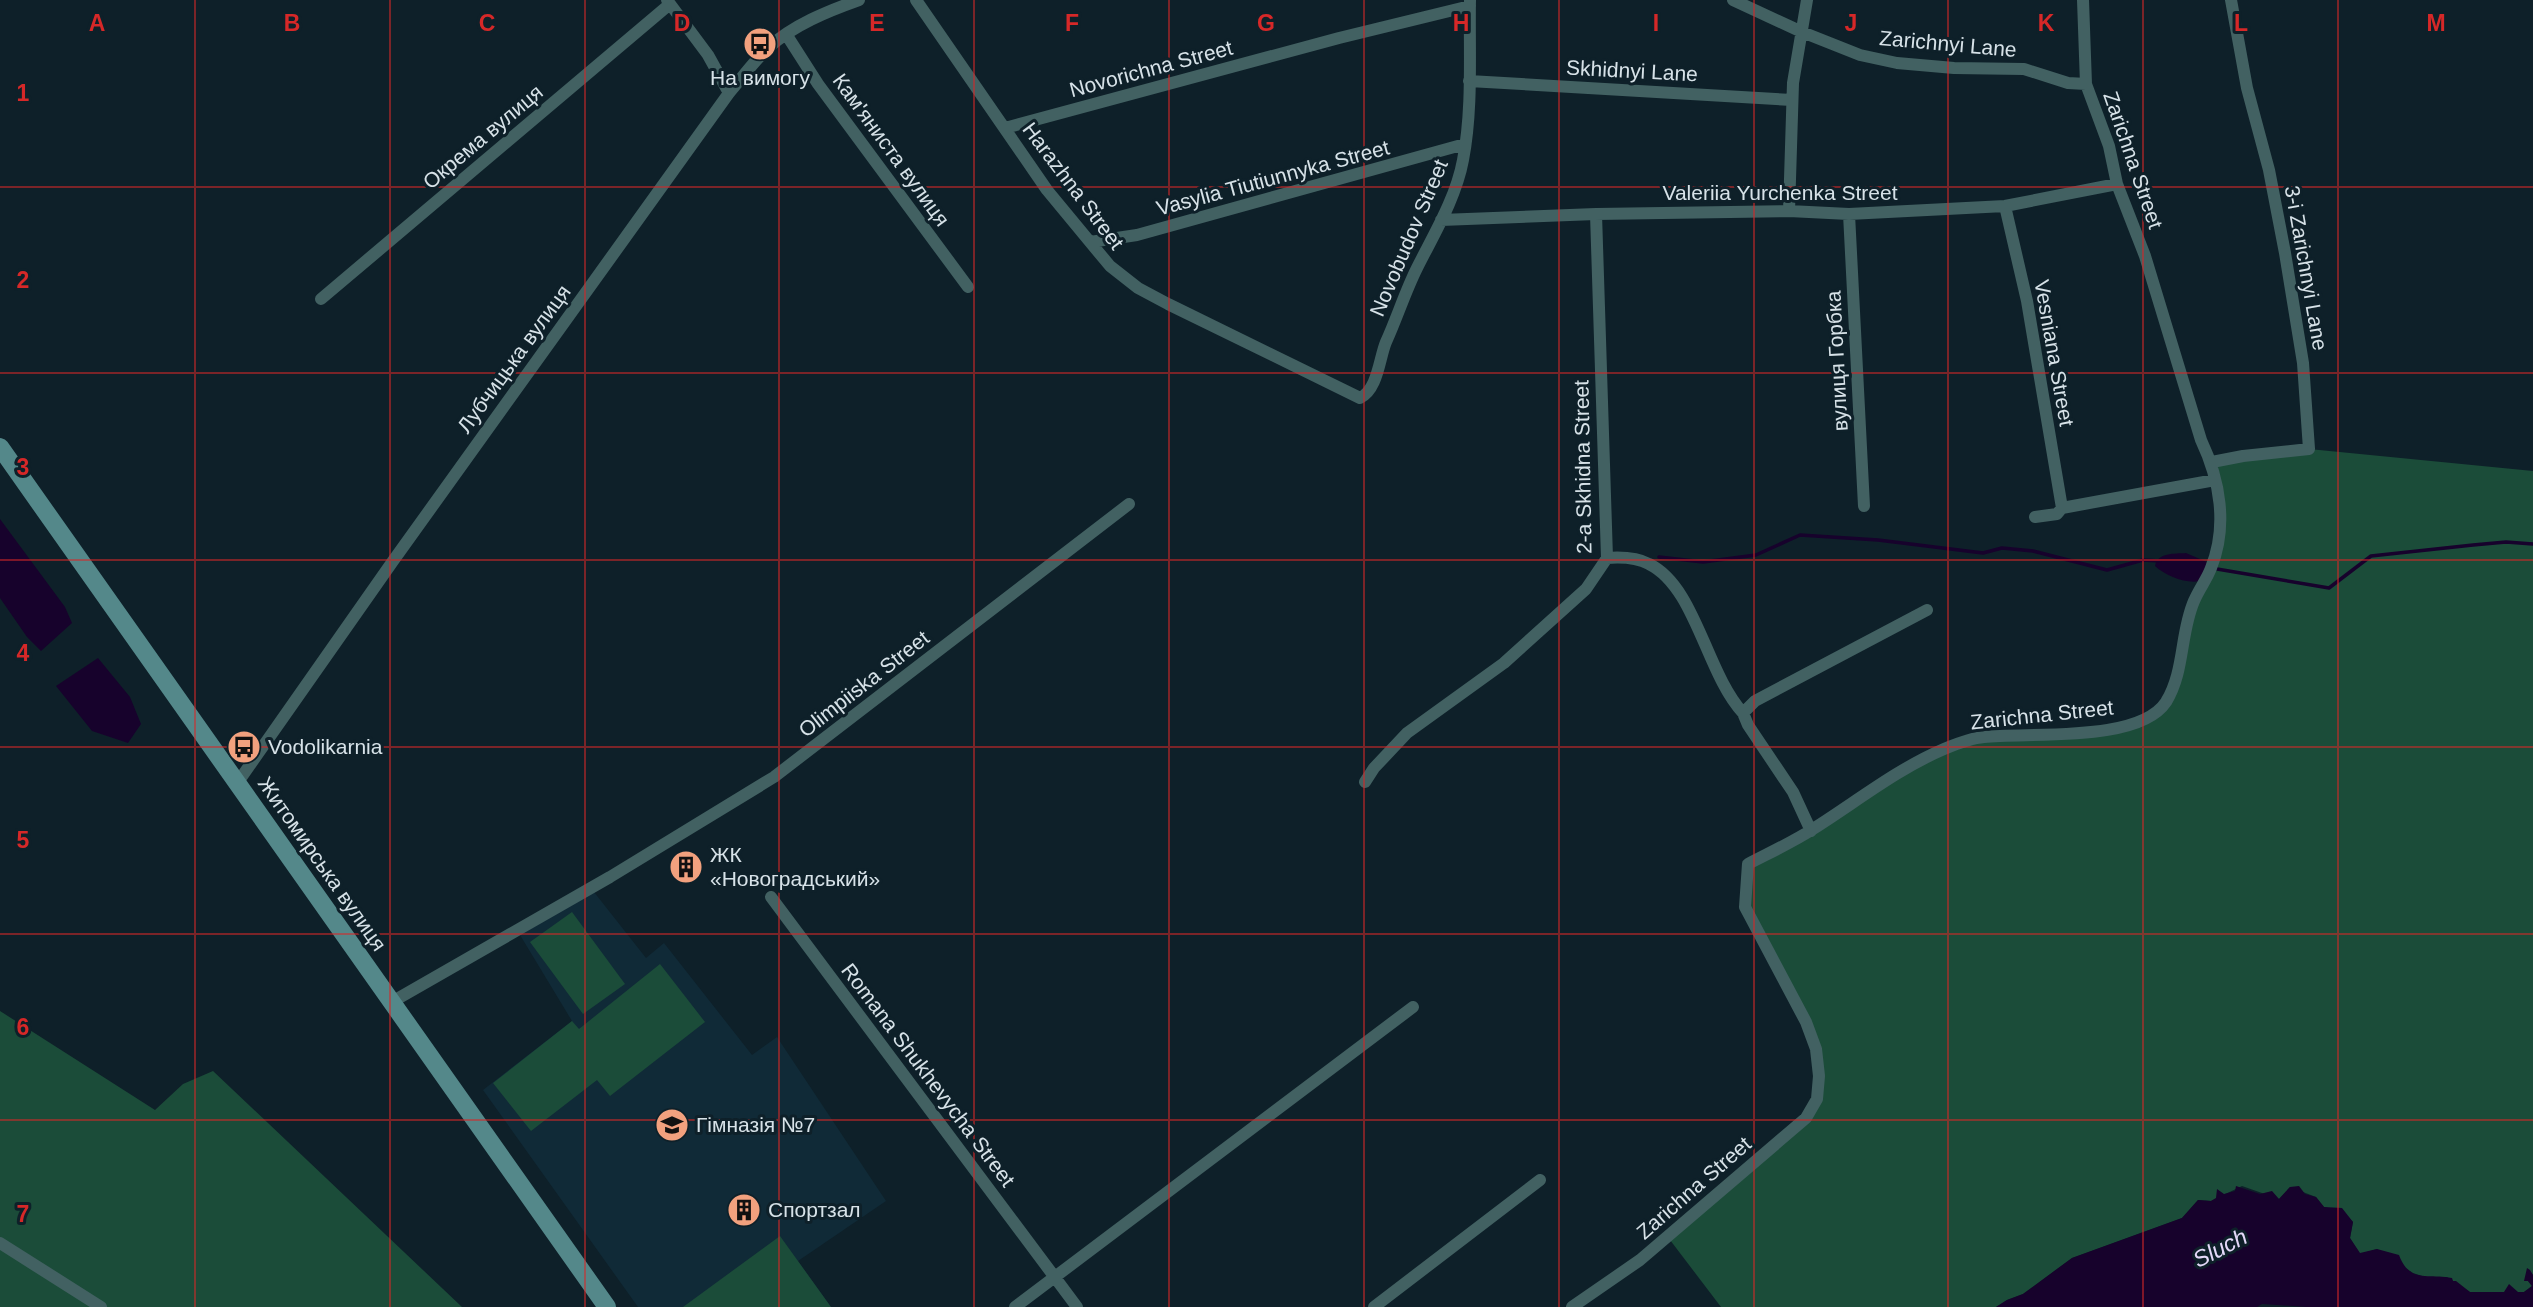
<svg xmlns="http://www.w3.org/2000/svg" width="2533" height="1307" viewBox="0 0 2533 1307" font-family="Helvetica,sans-serif">
	<style>
		.built { fill: #102a37 }
		.green { fill: #1b4c39 }
		.water { fill: #17022c }
		.lines { fill: none; stroke-linecap: round; stroke-linejoin: round }
		.stream { stroke: #17022c; stroke-width: 3.5 }
		.street { stroke: #426162; stroke-width: 12 }
		.secondary { stroke: #54888a; stroke-width: 18 }
		.grid { fill: none; stroke: #d62828; stroke-width: 2; stroke-opacity: 0.55 }
		.labels { text-anchor: middle; stroke-width: 6; stroke-linejoin: round; paint-order: stroke }
		.street-label { font-size: 21px; fill: #d7e2e8; stroke: #0e2029 }
		.poi-label { font-size: 21px; fill: #d7e2e8; stroke: #0e2029; text-anchor: start }
		.water-label { font-size: 23px; font-style: italic; fill: #e4d9f9; stroke: #0e2029 }
		.grid-label { font-size: 23px; text-anchor: middle; font-weight: bold; fill: #d62828; stroke: #0e2029; stroke-width: 6; stroke-linejoin: round; paint-order: stroke }
	</style>
	<rect width="100%" height="100%" fill="#0e2029"/>
	<path class="built" d="M594,892L646,958L664,943L752,1055L777,1037L886,1201L798,1261L831,1307H638L483,1090L572,1021L520,935Z"/>
	<path class="green" d="M2309,449L2533,471V1275L2531,1273L2528,1281L2532,1286L2524,1292H2470L2447,1277L2428,1278L2413,1273L2377,1249L2360,1254L2350,1238L2353,1222L2343,1212L2324,1207L2316,1197L2290,1187L2279,1199L2242,1186L2211,1201L2198,1200L2182,1218L2072,1258L2023,1294L2007,1300L1996,1307H1721L1667,1236L1754,1161L1817,1099L1816,1049L1745,907L1748,864L1880,784L1981,737L2129,724L2165,703L2193,603L2219,543L2212,462Z
		M572,912L625,984L583,1014L530,942Z
		M660,964L705,1022L610,1096L597,1080L531,1131L493,1083L572,1021L579,1029Z
		M0,1011L155,1110L183,1084L213,1071L462,1307H0Z
		M780,1236L831,1307H683Z"/>
	<path class="water" d="M0,519L65,607L72,623L41,651L27,637L0,598Z
		M2186,553L2207,562L2200,581C2186,584 2166,576 2155,566C2158,552 2174,554 2186,553Z
		M98,658L130,697L141,724L128,743L92,731L56,686Z
		M2236,1186L2260,1194L2272,1191L2279,1199L2290,1187L2299,1186L2305,1194L2316,1197L2324,1207L2342,1208L2353,1222L2350,1238L2360,1253L2377,1249L2399,1255C2410,1284 2428,1273 2452,1278L2453,1281H2456L2470,1292H2504L2509,1284L2518,1292H2524L2532,1286L2528,1281H2524L2527,1268L2530,1270L2533,1275V1307H2307L2262,1304L2257,1307H1996L2007,1300L2023,1294L2072,1258L2182,1218L2198,1200L2211,1201L2216,1198L2217,1189L2224,1194L2235,1191Z"/>
	<g class="lines">
		<path class="stream" d="M1659,557L1703,562L1756,555L1800,535L1878,540L1983,553L2002,548L2033,551L2107,570L2143,560L2160,561
			M2217,569L2329,588L2371,556L2473,545L2506,542L2533,544"/>
		<path class="street" d="M667,0L708,55L729,93
			M916,0L1047,190L1090,242L1110,266L1138,288L1168,304L1360,398C1378,389 1379,359 1386,342C1397,318 1405,292 1417,268C1434,234 1456,198 1463,160C1473,108 1469,52 1470,0
			M1733,0L1802,32L1860,55L1897,63L1954,68L2024,69L2068,83L2086,84
			M786,34L818,84L968,287
			M1469,81L1792,100
			M1005,128L1339,38L1470,6
			M2005,206L2027,301L2062,508L2057,514L2035,517
			M1789,211L1793,83L1807,0
			M1849,214L1864,506
			M1441,220L1596,214L1789,211L1849,214L2005,206L2117,184
			M1090,242L1137,235L1465,144
			M321,299L670,4
			M2212,462L2243,456L2309,449L2303,363L2285,253L2269,170L2247,88L2231,0
			M2062,508L2215,480
			M1607,558C1621,557 1636,557 1649,564C1696,587 1706,673 1743,713
			M238,782L393,561L729,93C742,78 754,61 768,48C793,25 828,11 859,0
			M1365,782L1374,768L1407,733L1504,663L1586,589L1607,558L1596,214
			M1811,831L1793,792L1748,725L1743,713L1755,701L1927,610
			M771,897L1077,1307
			M390,1003L610,877L774,777L1129,504
			M0,1243L101,1307
			M1015,1307L1413,1007
			M1374,1307L1540,1180
			M1572,1307L1640,1260L1806,1118L1817,1099L1819,1076L1816,1049L1806,1022L1745,907L1748,864C1769,853 1793,842 1813,829C1856,802 1897,769 1944,749C1956,744 1971,738 1984,737C2029,732 2139,743 2166,702C2185,671 2180,633 2194,601C2199,589 2207,579 2211,568C2228,526 2220,480 2201,440L2145,256L2117,184L2109,146L2086,84L2083,0"/>
		<path class="secondary" d="M0,447L607,1307"/>
	</g>
	<path class="grid" d="M195,0V1307M390,0V1307M585,0V1307M779,0V1307M974,0V1307M1169,0V1307M1364,0V1307M1559,0V1307M1754,0V1307M1948,0V1307M2143,0V1307M2338,0V1307M0,187H2533M0,373H2533M0,560H2533M0,747H2533M0,934H2533M0,1120H2533"/>
	<defs>
		<symbol id="bus-disc" viewBox="-11 -11 22 22"><circle r="9.5" fill="#f2a17e" stroke="#0e2029"/><path d="M-5-6H5V4H4V6H2V4H-2V6H-4V4H-5ZM-3.5-4V0h7V-4ZM-3.5 1.2v1.5H-2V1.2ZM2 1.2v1.5H3.5V1.2Z" fill="#111"/></symbol>
		<symbol id="building-disc" viewBox="-11 -11 22 22"><circle r="9.5" fill="#f2a17e" stroke="#0e2029"/><path d="M-4-6H4V6H1V3H-1V6H-4ZM-2.5-4.3h1.7v1.8h-1.7ZM.8-4.3h1.7v1.8H.8ZM-2.5-1h1.7V.8h-1.7ZM.8-1h1.7V.8H.8Z" fill="#111"/></symbol>
		<symbol id="school-disc" viewBox="-11 -11 22 22"><circle r="9.5" fill="#f2a17e" stroke="#0e2029"/><path d="M0-5L7-2L0 1L-7-2ZM-4 1L0 2.5L4 1V4Q0 6-4 4Z" fill="#111"/></symbol>
	</defs>
	<g fill-rule="evenodd">
		<use href="#bus-disc" x="741" y="25" width="38" height="38"/>
		<use href="#bus-disc" x="225" y="728" width="38" height="38"/>
		<use href="#building-disc" x="667" y="848" width="38" height="38"/>
		<use href="#school-disc" x="653" y="1106" width="38" height="38"/>
		<use href="#building-disc" x="725" y="1191" width="38" height="38"/>
	</g>
	<g class="labels">
		<g class="street-label">
			<text transform="translate(1948 44) rotate(5)" y="7">Zarichnyi Lane</text>
			<text transform="translate(1151 69) rotate(-15)" y="7">Novorichna Street</text>
			<text transform="translate(1632 71) rotate(3)" y="7">Skhidnyi Lane</text>
			<text transform="translate(483 137) rotate(-40)" y="7">Окрема вулиця</text>
			<text transform="translate(891 150) rotate(54)" y="7">Кам'яниста вулиця</text>
			<text transform="translate(2133 160) rotate(71)" y="7">Zarichna Street</text>
			<text transform="translate(1273 178) rotate(-15)" y="7">Vasylia Tiutiunnyka Street</text>
			<text transform="translate(1073 186) rotate(53)" y="7">Harazhna Street</text>
			<text x="1780" y="200">Valeriia Yurchenka Street</text>
			<text transform="translate(1409 238) rotate(-67)" y="7">Novobudov Street</text>
			<text transform="translate(2306 268) rotate(80)" y="7">3-i Zarichnyi Lane</text>
			<text transform="translate(2054 353) rotate(80)" y="7">Vesniana Street</text>
			<text transform="translate(514 359) rotate(-54)" y="7">Лубчицька вулиця</text>
			<text transform="translate(1837 361) rotate(-93)" y="7">вулиця Горбка</text>
			<text transform="translate(1583 467) rotate(-91)" y="7">2-a Skhidna Street</text>
			<text transform="translate(864 684) rotate(-38)" y="7">Olimpiiska Street</text>
			<text transform="translate(2042 715) rotate(-6)" y="7">Zarichna Street</text>
			<text transform="translate(322 864) rotate(55)" y="7">Житомирська вулиця</text>
			<text transform="translate(928 1075) rotate(53)" y="7">Romana Shukhevycha Street</text>
			<text transform="translate(1694 1188) rotate(-41)" y="7">Zarichna Street</text>
		</g>
		<g class="poi-label">
			<text x="760" y="85" text-anchor="middle">На вимогу</text>
			<text x="268" y="754">Vodolikarnia</text>
			<text x="710" y="862">ЖК<tspan x="710" dy="24">«Новоградський»</tspan></text>
			<text x="696" y="1132">Гімназія №7</text>
			<text x="768" y="1217">Спортзал</text>
		</g>
		<g class="water-label">
			<text transform="translate(2220 1248) rotate(-27)" y="8">Sluch</text>
		</g>
	</g>
	<g class="grid-label">
		<text x="97" y="31">A</text>
		<text x="292" y="31">B</text>
		<text x="487" y="31">C</text>
		<text x="682" y="31">D</text>
		<text x="877" y="31">E</text>
		<text x="1072" y="31">F</text>
		<text x="1266" y="31">G</text>
		<text x="1461" y="31">H</text>
		<text x="1656" y="31">I</text>
		<text x="1851" y="31">J</text>
		<text x="2046" y="31">K</text>
		<text x="2241" y="31">L</text>
		<text x="2436" y="31">M</text>
		<text x="23" y="101">1</text>
		<text x="23" y="288">2</text>
		<text x="23" y="475">3</text>
		<text x="23" y="661">4</text>
		<text x="23" y="848">5</text>
		<text x="23" y="1035">6</text>
		<text x="23" y="1222">7</text>
	</g>
</svg>
